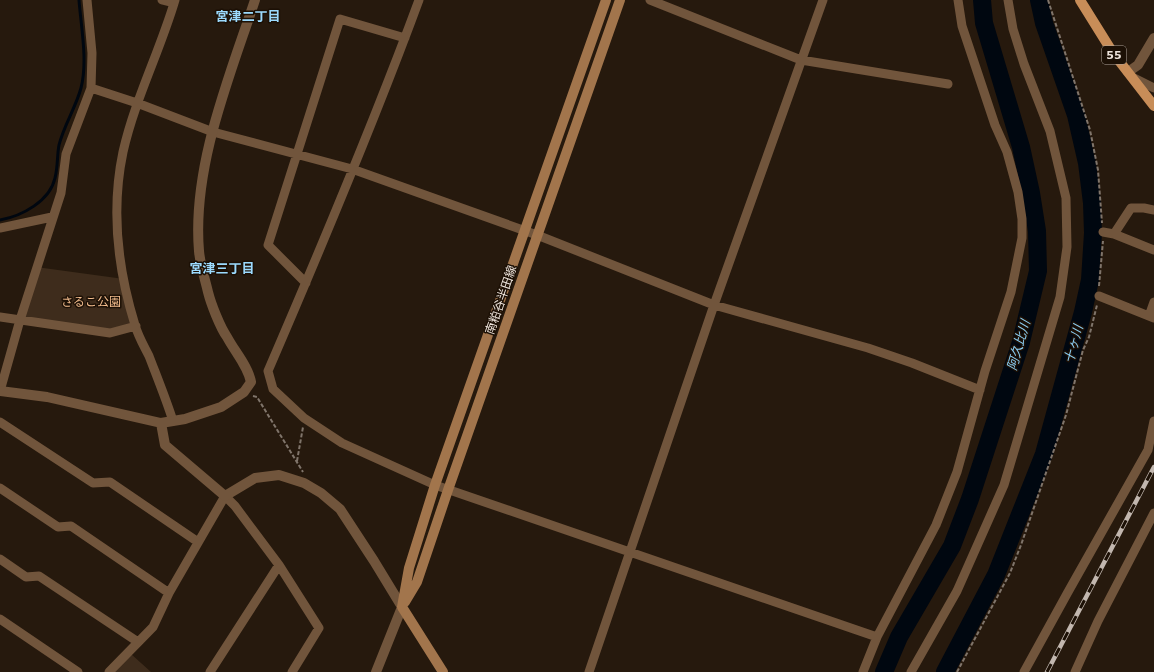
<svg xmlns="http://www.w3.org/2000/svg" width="1154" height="672" viewBox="0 0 1154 672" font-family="'DejaVu Sans','Noto Sans JP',sans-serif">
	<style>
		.green { fill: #3e2c1c }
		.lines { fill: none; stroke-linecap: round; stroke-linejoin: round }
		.stream { stroke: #000710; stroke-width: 3 }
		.river { stroke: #000710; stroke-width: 18 }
		.path { stroke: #80756b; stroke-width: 2; stroke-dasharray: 4 2; stroke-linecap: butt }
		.minor { stroke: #71553c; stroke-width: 9 }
		.tertiary { stroke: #71553c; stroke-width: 10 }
		.secondary { stroke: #a2754c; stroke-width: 10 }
		.primary { stroke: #c88d58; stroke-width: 10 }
		.rail-casing { stroke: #c2b7af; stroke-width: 4.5 }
		.rail { stroke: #1c1005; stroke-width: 3; stroke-dasharray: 9; stroke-linecap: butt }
		.labels { text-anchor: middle; stroke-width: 3; stroke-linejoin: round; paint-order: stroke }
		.shield { fill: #1c1005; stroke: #aea49b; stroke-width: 1 }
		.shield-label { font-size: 11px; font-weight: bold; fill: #ede3db }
		.street-label { font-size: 12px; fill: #ede3db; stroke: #1c1005 }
		.park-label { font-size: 12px; fill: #f3bd8e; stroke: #1c1005 }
		.neighbourhood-label { font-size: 13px; font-weight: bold; fill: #9cdafd; stroke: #1c1005 }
		.water-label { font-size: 13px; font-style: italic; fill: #8cd0f6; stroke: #1c1005 }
	</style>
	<rect width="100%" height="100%" fill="#26190d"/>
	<path class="green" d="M36,267L124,279L136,326L110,333L20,320Z
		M131,654L151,672H115Z"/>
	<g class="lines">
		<path class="stream" d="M0,220C22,216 50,201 55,178C58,167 57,155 59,145C64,125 76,107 81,88C88,61 81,27 79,0"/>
		<path class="river" d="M884,672L899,637L952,546L970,499L1021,342L1038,271L1037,231L1031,193L1021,147L984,23L982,0
			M945,672L996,575L1044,454L1083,312L1090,280L1093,233L1092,203L1087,163L1076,115L1044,23L1039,0"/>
		<path class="path" d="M1048,0L1090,130L1098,170L1102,223
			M1099,286L1103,241
			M253,396L257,397L303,472
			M297,461L303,427
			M957,672L1010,573L1021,545L1066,415L1083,350L1089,337L1097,305"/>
		<path class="minor" d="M162,0L174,3
			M419,0C373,125 321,248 268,371L273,389L304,418L342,443L435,485L877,637
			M650,0L801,60L948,84
			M1132,77L1154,88
			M91,88L137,103L213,132L352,169L537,235L714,305L868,348L912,363L980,390
			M0,228L52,217
			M1103,232L1114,234L1154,250
			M1114,234L1131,208H1144L1154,210
			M306,283L268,245L340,19L405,38
			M1099,296L1154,318
			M1149,316L1154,302
			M0,317L110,333L136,326
			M0,391L20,320L61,193L66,154L91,88L92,53L87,0
			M173,421C166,399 157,377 149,356C144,346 138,336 135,325C118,270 111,209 123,152C135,99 160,51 175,0
			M0,422L93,483L110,482L198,542
			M0,488L58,527L71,526L169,593
			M0,559L26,577L39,576L138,642
			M0,619L78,672
			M109,672L153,627L169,593L225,496L235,506L279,565L319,628L292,672
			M210,672L279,565
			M589,672L714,305L823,0
			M863,672L877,637L936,525L957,472L985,371L1011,292L1022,238V219L1018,192L1007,152L995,125L962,26L958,0
			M911,672L957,591L1004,485L1060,297L1067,247L1066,198L1050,131L1024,64L1013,29L1008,0
			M1024,672L1068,592L1148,450L1154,421
			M1075,672L1098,621L1154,513"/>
		<path class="tertiary" d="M1128,72L1138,65L1154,38
			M0,391L47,397L161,423L165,445L225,496L255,478L279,475L304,483L321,493L340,509L374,561L402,607L376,672
			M161,423L185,419L221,407L244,392L251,382C248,366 235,352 227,337C220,327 211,304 208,292C205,279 200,264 199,251C192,167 229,78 255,0"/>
		<path class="secondary" d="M405,602L417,582L448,490L620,0
			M443,672L402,607L409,568L435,485L606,0"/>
		<path class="primary" d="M1080,0L1113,53L1154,106"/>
		<defs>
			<path id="rail" d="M1047,672L1154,467"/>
		</defs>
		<use href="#rail" class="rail-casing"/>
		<use href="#rail" class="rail"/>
	</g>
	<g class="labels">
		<rect class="shield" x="1102" y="46" width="24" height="18" rx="3"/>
		<g class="shield-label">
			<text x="1114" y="59">55</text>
		</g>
		<g class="street-label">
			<text transform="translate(501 300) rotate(-71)" y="4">南粕谷半田線</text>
		</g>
		<g class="park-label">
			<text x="91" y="306">さるこ公園</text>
		</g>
		<g class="neighbourhood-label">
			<text x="248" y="21">宮津二丁目</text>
			<text x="222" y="273">宮津三丁目</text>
		</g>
		<g class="water-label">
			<text transform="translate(1073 344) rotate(-75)" y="5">十ヶ川</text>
			<text transform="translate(1018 345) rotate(-74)" y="5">阿久比川</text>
		</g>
	</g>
</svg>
